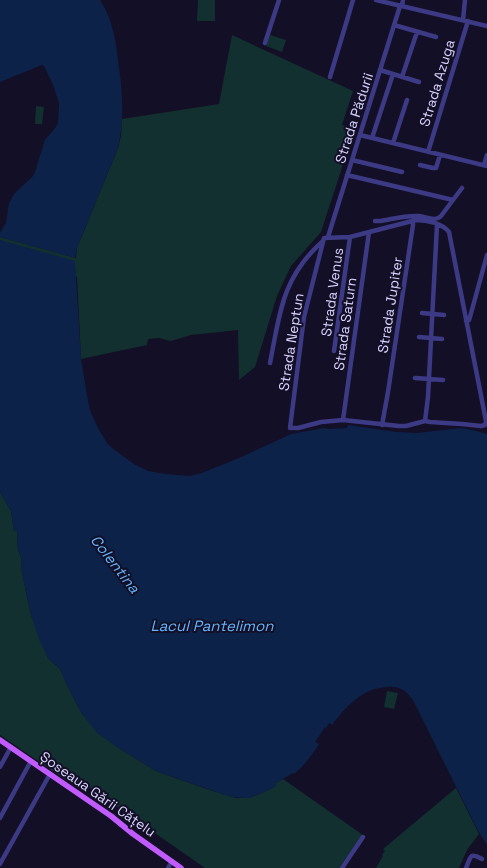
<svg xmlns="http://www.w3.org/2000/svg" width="487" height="868" viewBox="0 0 487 868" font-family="'Space Grotesk',sans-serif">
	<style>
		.green { fill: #12302f }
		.water { fill: #0c2248 }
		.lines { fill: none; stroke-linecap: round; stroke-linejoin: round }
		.minor { stroke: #3d3a85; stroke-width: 4.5 }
		.major { stroke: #c25bff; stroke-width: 5.5 }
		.labels { text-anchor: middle; stroke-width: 4; stroke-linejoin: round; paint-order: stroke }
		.street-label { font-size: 14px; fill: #d9d4ff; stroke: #130f26 }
		.water-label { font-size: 15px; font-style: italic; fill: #62b6ff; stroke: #130f26 }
	</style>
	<rect width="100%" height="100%" fill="#130f26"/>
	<path class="green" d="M198,0H215V21H197Z
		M232,35L353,91L342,125L355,128L321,232L291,266L277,296L255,367L239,380L238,330L191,335L171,341L159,338L148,339L147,345L128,349L81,359L77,277L0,240V237L76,258L77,248L88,221L118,148L121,136L122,119L219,104Z
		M270,35L286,40L282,52L266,46Z
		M36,106L44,107L42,124H35Z
		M0,492L11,511L14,531H17L18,550L21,557L22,573L31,615L48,658L60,669L66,683L82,714L108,740L117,747L156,771L204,788L236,798H249L262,793L276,786V783L283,779L363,835L339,868H205L80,781L76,787L0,735Z
		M387,691L398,693L394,709L384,707Z
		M456,788L479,834L467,850L459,868H376L383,856L382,855L385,851L383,849Z"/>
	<path class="water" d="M0,0H100C114,22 116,43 119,68C123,96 124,121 118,148L88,221L77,248L75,258L0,237V233L6,223L9,203L14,194L34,175L45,140L56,127L58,123L59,103L53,85L44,66L42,65L0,82Z
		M0,240L75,261L81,359L88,401L91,413L98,428L107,443L112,448L134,464L148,471L166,474L190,476L202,473L239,458L291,434L324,428L328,429L347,428L348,425L396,432L417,433L461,428L472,430L487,434V845L477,829L413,700C405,690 400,686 387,687C362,688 346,707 332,725L329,723L326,728L325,727L315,742L319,744C312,755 304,766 294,774L293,773L276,783V786L262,793L249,798H245L231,797L156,771L117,747L97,733L82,714L66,683L60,669L48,658L40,642L31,615L22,573L21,557L18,550L17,531L14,532L11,511L0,492Z"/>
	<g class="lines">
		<path class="minor" d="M376,0L487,26
			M402,6L403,0
			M463,20L465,0
			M394,25L436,37
			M265,43L279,0
			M380,70L419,82
			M330,77L353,0
			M402,77L417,32
			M360,135L487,166
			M372,138L393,74
			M393,143L407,100
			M428,152L468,21
			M352,160L402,172
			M420,165L433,168H436L440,155
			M484,165L487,155
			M347,175L453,200
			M416,220C427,220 442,223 449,232C461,295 474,358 486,421L485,425L481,426L462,424L430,422L425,421L406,426H399L343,420L321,422L298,428H290L304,317L324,238L350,237Z
			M375,221H380C393,219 406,215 419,216C427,217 435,222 441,216L462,188
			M328,237L400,6
			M422,313L444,315
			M466,321L469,320L470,317L487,255
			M419,337L442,339
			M334,351L350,237
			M270,363C280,313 282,277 323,241
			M415,378L443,380
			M343,420L369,232
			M425,421L428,397L437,225
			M382,425L388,392L413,225V221
			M0,767L11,747
			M0,818L31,761
			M0,864L50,774
			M168,868L172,861
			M342,868L363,837
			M466,868C471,857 469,852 482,859"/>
		<path class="major" d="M0,740L111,816L133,834L181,868"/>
	</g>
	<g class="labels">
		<g class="street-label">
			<text transform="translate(437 83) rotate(-73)" y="5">Strada Azuga</text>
			<text transform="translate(354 118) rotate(-72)" y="5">Strada Pădurii</text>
			<text transform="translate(332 292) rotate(-82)" y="5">Strada Venus</text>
			<text transform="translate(390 305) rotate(-81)" y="5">Strada Jupiter</text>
			<text transform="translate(345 324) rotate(-82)" y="5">Strada Saturn</text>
			<text transform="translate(291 342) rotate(-81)" y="5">Strada Neptun</text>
			<text transform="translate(98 794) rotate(35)" y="5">Șoseaua Gării Cățelu</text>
		</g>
		<g class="water-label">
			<text transform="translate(115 564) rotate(52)" y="5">Colentina</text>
			<text x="212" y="631">Lacul Pantelimon</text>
		</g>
	</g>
</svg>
